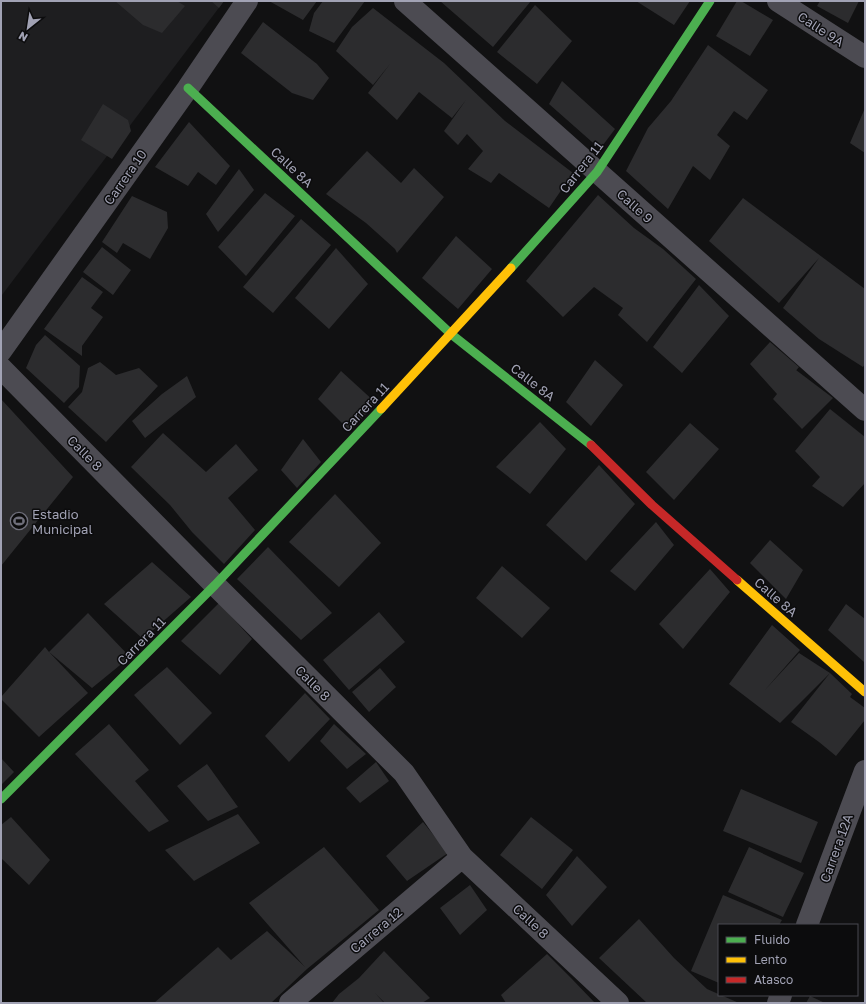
<svg xmlns="http://www.w3.org/2000/svg" width="866" height="1004" viewBox="0 0 866 1004" font-family="'Golos Text',sans-serif">
	<style>
		.built { fill: #1e1e20 }
		.building { fill: #2c2c2e }
		.lines { fill: none; stroke-linecap: round; stroke-linejoin: round }
		.street { stroke: #4c4b52; stroke-width: 22 }
		.fast { stroke: #4caf50; stroke-width: 9 }
		.slow { stroke: #ffc107; stroke-width: 9 }
		.jam { stroke: #c62828; stroke-width: 9 }
		.labels { text-anchor: middle; stroke-width: 3; stroke-linejoin: round; paint-order: stroke }
		.street-label { font-size: 13px; fill: #a1a2b4; stroke: #0c0c0d }
		.poi-label { font-size: 13px; fill: #a1a2b4; stroke: #0c0c0d; text-anchor: start }
	</style>
	<rect width="100%" height="100%" fill="#111112"/>
	<path class="built" d="M1,1H224L2,295L1,294Z"/>
	<path class="building" d="M115,1H177L185,6L162,33L143,25Z
		M211,1H224L219,8Z
		M269,1H317L303,20Z
		M323,1H365L334,43L309,31L314,13Z
		M440,1H531L493,47Z
		M636,1H690L674,25Z
		M737,1H741L773,20L750,56L716,36Z
		M820,1H859L848,23L817,6Z
		M535,5L572,41L537,84L497,52Z
		M373,8L444,63L505,121L573,173L549,208L499,173L491,183L468,169L483,151L467,134L458,145L444,131L466,100L452,118L419,92L397,120L368,93L390,64L373,85L336,51L352,27Z
		M263,22L317,64L329,78L313,100L292,93L241,53Z
		M708,45L768,90L747,120L734,111L717,135L730,146L710,180L693,166L668,209L626,171L648,128L671,101Z
		M562,81L615,129L600,149L549,104Z
		M103,104L128,120L131,131L112,159L81,140Z
		M865,108V153L850,143Z
		M189,122L230,166L216,185L198,172L188,186L155,167Z
		M367,151L401,183L414,168L444,197L397,253L395,249L366,223L326,194Z
		M239,169L254,190L218,232L206,214Z
		M265,193L295,216L246,276L218,247Z
		M598,195L634,228L663,249L696,279L647,342L618,315L623,308L594,287L563,317L526,281Z
		M132,196L167,212L168,228L150,259L123,243L117,253L102,242Z
		M743,198L865,289V364L863,367L819,339L783,308L819,258L779,303L709,241Z
		M301,219L331,245L273,313L243,287Z
		M456,236L492,269L458,309L422,278Z
		M102,247L131,270L113,295L83,272Z
		M336,248L368,284L329,329L295,298Z
		M82,277L103,292L91,308L103,317L82,346V356L44,329Z
		M699,285L729,316L682,373L653,347Z
		M45,335L80,366L79,387L64,403L26,368L36,345Z
		M770,342L799,367L793,374L796,370L833,398L802,429L773,399L777,394L750,364Z
		M595,360L623,385L591,426L566,402Z
		M100,362L116,375L139,368L158,386L106,442L68,407L82,392L88,368Z
		M341,371L376,403L350,431L318,399Z
		M187,376L196,397L145,438L132,421L162,394Z
		M1,399L73,477L1,566Z
		M830,409L865,437V483L843,507L812,486L820,477L795,451Z
		M540,422L566,449L530,494L496,467Z
		M690,423L719,449L674,500L646,472Z
		M163,433L206,472L236,444L258,470L228,498L255,530L224,564L192,532L170,505L131,467Z
		M303,439L321,462L297,488L281,470Z
		M599,465L635,504L586,561L546,525Z
		M335,494L381,543L339,587L289,542Z
		M656,522L674,545L635,591L610,571Z
		M770,540L803,570L786,599L750,563Z
		M268,547L332,613L301,640L237,579Z
		M152,562L191,597L143,639L104,604Z
		M502,566L550,608L522,638L476,598Z
		M710,569L730,592L683,649L659,624Z
		M219,603L252,639L220,675L181,641Z
		M846,604L865,619L864,662L828,630Z
		M379,612L405,642L349,690L323,660Z
		M88,613L130,657L92,688L49,652L88,693L39,737L1,699V697L45,647L49,652Z
		M772,625L800,650L764,691L799,653L830,673L780,723L729,684Z
		M167,667L212,713L180,745L134,695Z
		M380,668L396,687L369,712L352,692Z
		M830,673L852,694L850,697L865,708V720L836,756L819,742L791,722Z
		M305,693L330,719L289,762L265,736Z
		M109,724L149,770L135,781L169,821L149,832L75,754Z
		M334,724L366,754L347,769L320,741Z
		M1,758L14,772L1,785Z
		M376,762L389,781L360,803L346,788Z
		M207,764L238,807L208,821L177,786Z
		M741,789L818,822L801,863L723,831Z
		M238,814L260,843L194,881L165,850Z
		M11,817L50,860L29,885L1,858V825Z
		M531,817L573,850L542,889L500,855Z
		M423,822L448,853L407,881L386,856Z
		M324,847L379,910L307,969L271,1003H154L218,947L231,960L267,931L305,967L249,903Z
		M749,847L804,873L783,917L728,892Z
		M577,856L607,887L572,926L546,895Z
		M470,885L487,910L460,935L440,908Z
		M723,895L782,920L779,925H719V983L691,971Z
		M639,919L674,958L707,989L739,1003H647L599,958Z
		M384,951L430,998L422,1003H385L375,993L384,1003H332L339,994L359,978Z
		M547,954L572,979L595,1003H506L501,995Z
		M810,996L825,1003H806Z"/>
	<g class="lines">
		<path class="street" d="M405,1L865,410
			M778,1L865,57
			M1,351L188,88L247,1
			M1,368L215,585L404,773L462,857L618,1003
			M807,925L865,771
			M290,1003L462,857
			M778,1003L781,995"/>
		<path class="fast" d="M188,88L451,334L591,445
			M511,268L597,172L710,1
			M1,799L215,585L381,409"/>
		<path class="slow" d="M381,409L511,268
			M737,580L865,692"/>
		<path class="jam" d="M591,445L652,505L737,580"/>
	</g>
	<defs>
		<symbol id="stadium-ring" viewBox="-11 -11 22 22"><circle r="9.5" fill="#0c0c0d" stroke="#6f6f7b" stroke-width="1.5"/><path d="M0-5a6.5 5 0 1 0 0 10a6.5 5 0 1 0 0-10ZM-3.5-1.8h7v3.6h-7Z" fill="#6f6f7b"/></symbol>
	</defs>
	<g fill-rule="evenodd">
		<use href="#stadium-ring" x="9" y="511" width="20" height="20"/>
	</g>
	<g class="labels">
		<g class="street-label">
			<text transform="translate(821 29) rotate(33)" y="5">Calle 9A</text>
			<text transform="translate(292 167) rotate(43)" y="5">Calle 8A</text>
			<text transform="translate(581 167) rotate(-52)" y="5">Carrera 11</text>
			<text transform="translate(125 177) rotate(-55)" y="5">Carrera 10</text>
			<text transform="translate(635 206) rotate(42)" y="5">Calle 9</text>
			<text transform="translate(533 382) rotate(38)" y="5">Calle 8A</text>
			<text transform="translate(365 407) rotate(-47)" y="5">Carrera 11</text>
			<text transform="translate(85 453) rotate(45)" y="5">Calle 8</text>
			<text transform="translate(776 597) rotate(41)" y="5">Calle 8A</text>
			<text transform="translate(141 641) rotate(-45)" y="5">Carrera 11</text>
			<text transform="translate(313 683) rotate(45)" y="5">Calle 8</text>
			<text transform="translate(836 848) rotate(-70)" y="5">Carrera 12A</text>
			<text transform="translate(531 921) rotate(43)" y="5">Calle 8</text>
			<text transform="translate(376 930) rotate(-40)" y="5">Carrera 12</text>
		</g>
		<g class="poi-label">
			<text x="32" y="519">Estadio<tspan x="32" dy="15">Municipal</tspan></text>
		</g>
	</g>
	<rect width="866" height="1004" fill="none" stroke="#a1a2b4" stroke-width="4"/>
	<rect x="718" y="924" width="140" height="72" fill="#0c0c0d" stroke="#484850"/>
	<rect x="726" y="937" width="20" height="6" fill="#4caf50" stroke="#484850"/>
	<text x="754" y="944" font-size="12" fill="#a1a2b4">Fluido</text>
	<rect x="726" y="957" width="20" height="6" fill="#ffc107" stroke="#484850"/>
	<text x="754" y="964" font-size="12" fill="#a1a2b4">Lento</text>
	<rect x="726" y="977" width="20" height="6" fill="#c62828" stroke="#484850"/>
	<text x="754" y="984" font-size="12" fill="#a1a2b4">Atasco</text>
	<g transform="translate(28 28) rotate(210)" stroke="#0c0c0d" stroke-width="3" paint-order="stroke">
	<path d="M0-3L7 15L0 10L-7 15Z" fill="#a1a2b4"/>
	<text y="-6" font-size="11" font-weight="bold" text-anchor="middle" fill="#a1a2b4">N</text>
	</g>
</svg>
